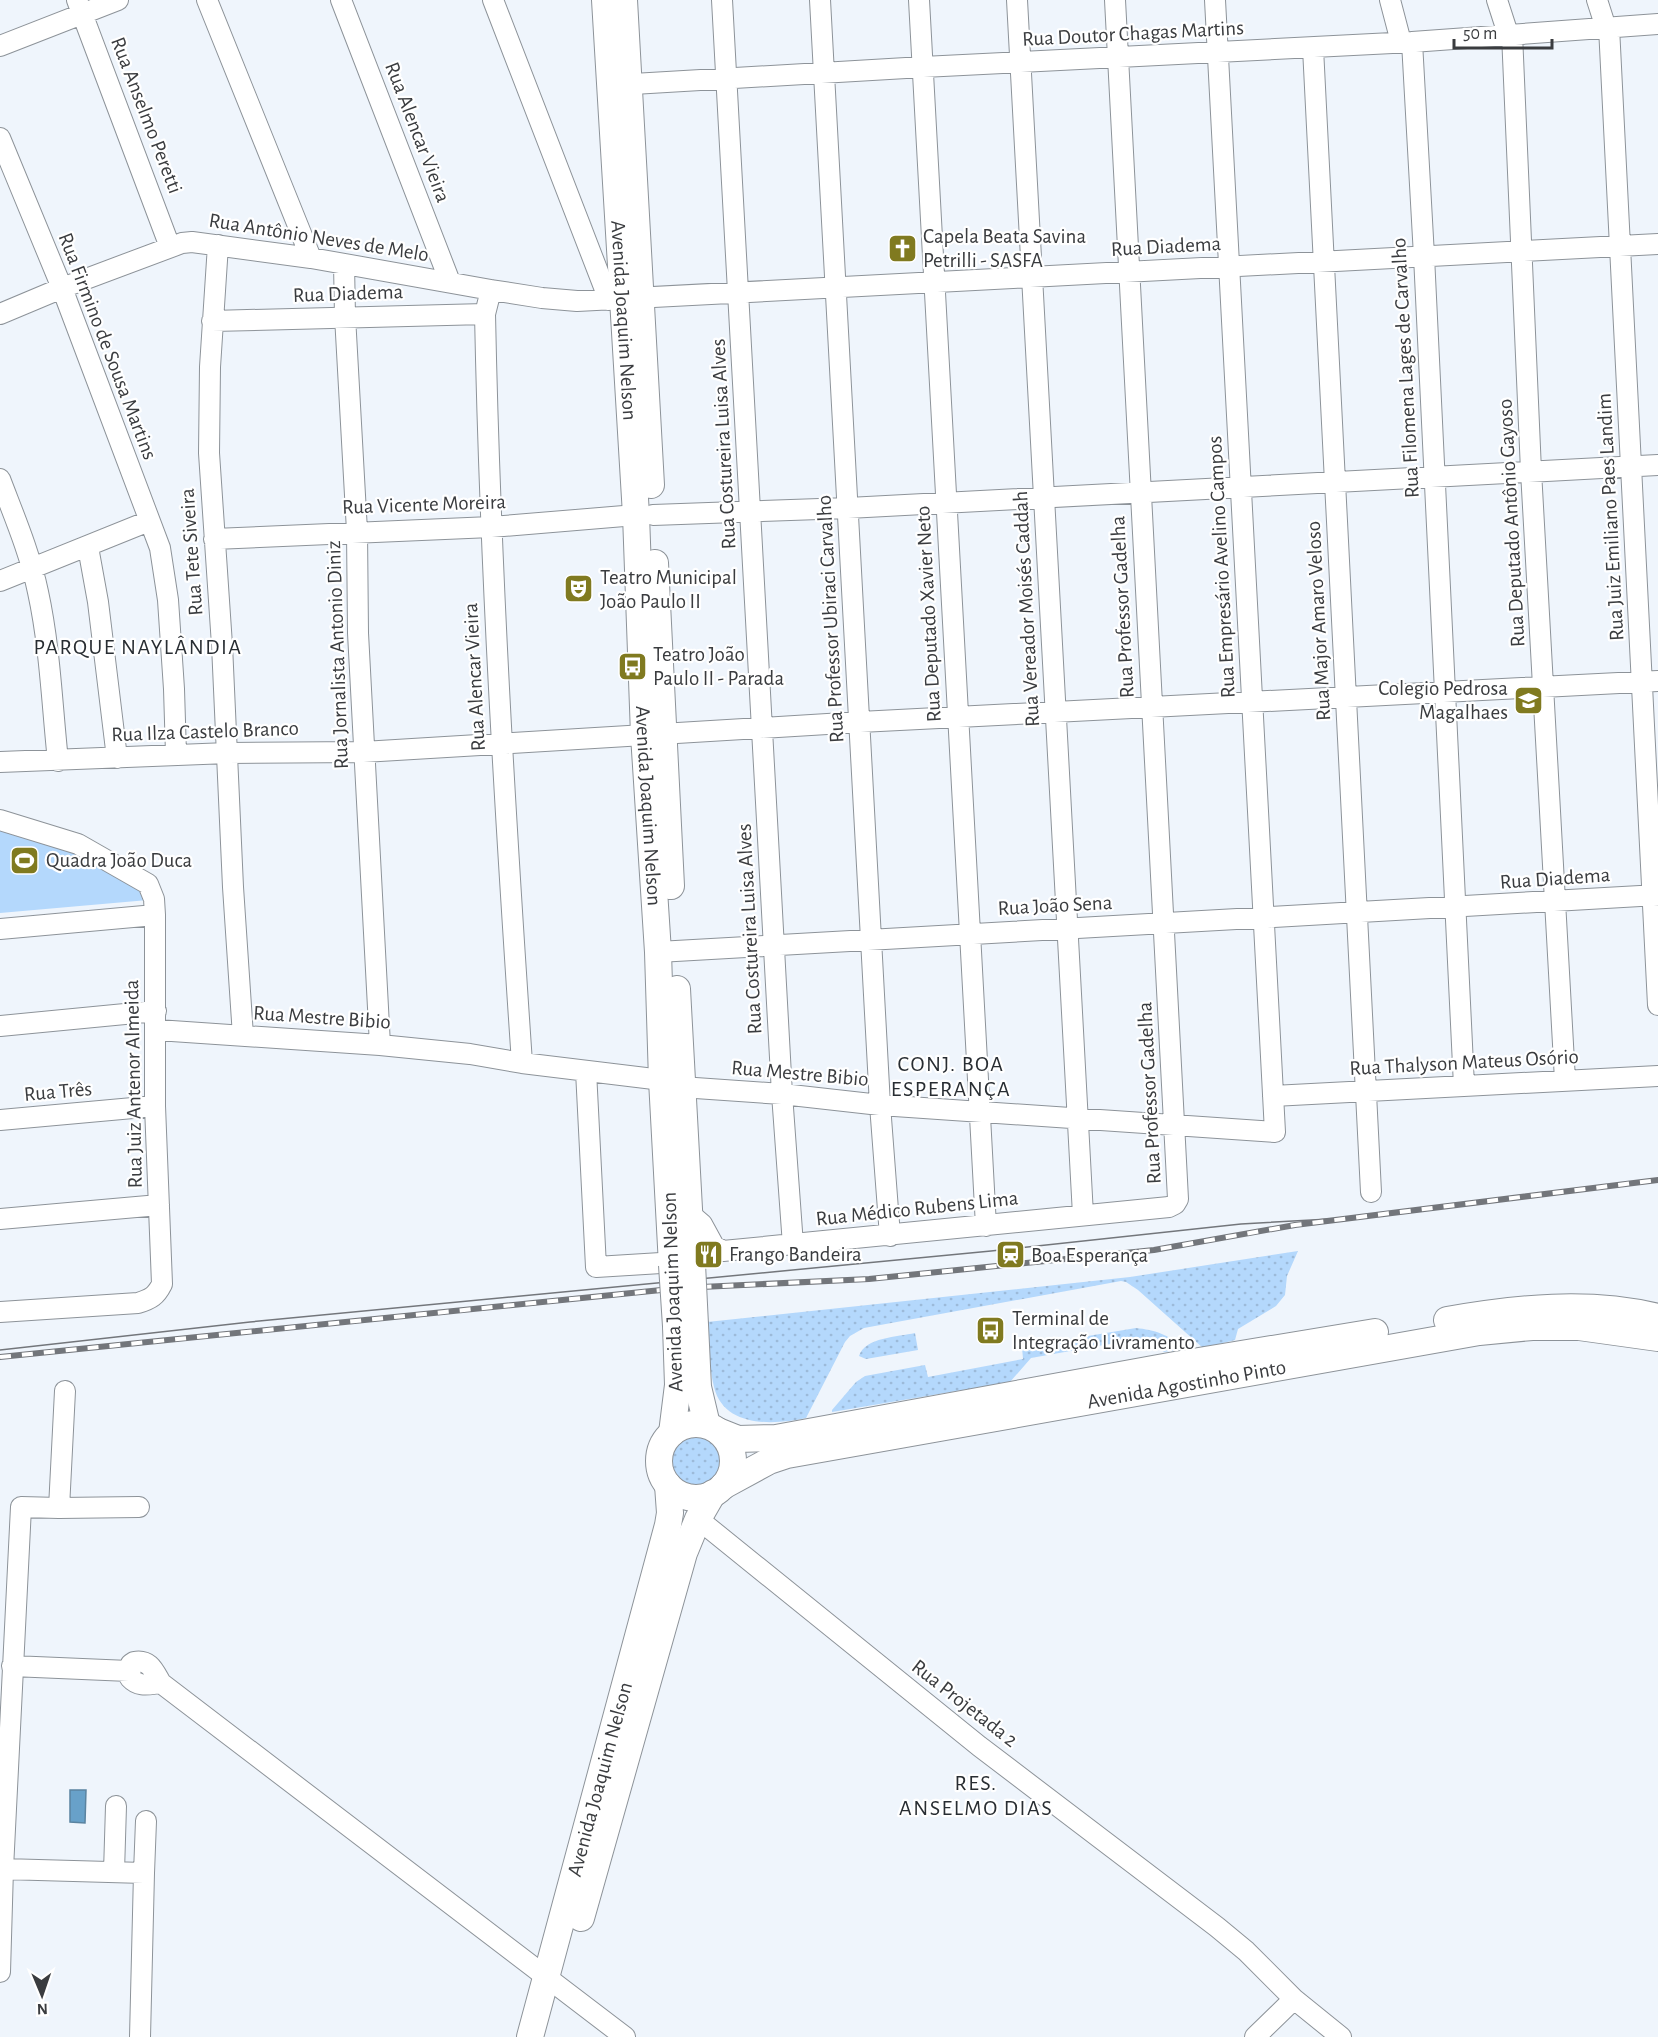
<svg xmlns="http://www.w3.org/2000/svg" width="1658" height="2037" viewBox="0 0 1658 2037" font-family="'Alegreya Sans',sans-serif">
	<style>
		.grass { fill: url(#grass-dots) }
		.park { fill: #b4d8fc }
		.water { fill: #68a1c9; stroke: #5a83a0; stroke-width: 1.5 }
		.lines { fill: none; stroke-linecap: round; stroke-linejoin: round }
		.minor-casing { stroke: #8d9399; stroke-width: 22 }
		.major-casing { stroke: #8d9399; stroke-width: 28 }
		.minor { stroke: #fff; stroke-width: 20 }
		.major { stroke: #fff; stroke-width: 26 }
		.tram { stroke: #73767b; stroke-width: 1.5 }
		.rail-casing { stroke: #73767b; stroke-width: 6 }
		.rail { stroke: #fff; stroke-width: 4; stroke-dasharray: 11; stroke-linecap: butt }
		.major-bridge-casing { stroke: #8d9399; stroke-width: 28; stroke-linecap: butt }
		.major-bridge { stroke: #fff; stroke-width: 26 }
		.labels { text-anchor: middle; stroke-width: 4.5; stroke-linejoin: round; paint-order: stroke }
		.street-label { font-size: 21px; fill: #3a3c3f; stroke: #fff }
		.poi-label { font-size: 21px; fill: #3a3c3f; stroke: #fff; text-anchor: start }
		.neighbourhood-label { font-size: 22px; letter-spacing: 1.5px; fill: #282d32; stroke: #fff }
	</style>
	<defs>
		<pattern id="grass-dots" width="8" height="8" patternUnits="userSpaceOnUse" patternTransform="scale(1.5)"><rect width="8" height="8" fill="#b4d8fc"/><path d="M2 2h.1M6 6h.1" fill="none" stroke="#9cbad9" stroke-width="1.8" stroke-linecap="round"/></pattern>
	</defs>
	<rect width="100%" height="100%" fill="#eff5fc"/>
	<path class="grass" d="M1298,1251L1287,1276L1285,1295L1276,1306L1238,1329L1235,1340L1203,1348L1138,1290L1126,1282L1121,1281L864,1328L850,1336L845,1342L806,1418C774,1425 724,1428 714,1387C709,1367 709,1343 707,1322L1130,1277Z
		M1136,1328C1154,1330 1170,1334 1182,1349L1164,1352L1152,1345L1132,1340L1031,1358L1010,1382L832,1412V1410L856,1382L865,1376L925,1365L928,1377L1023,1359L1022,1347Z
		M915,1333L918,1350L866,1359L859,1356C865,1337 898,1337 915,1333Z
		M689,1428C708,1427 739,1450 725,1471C720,1478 709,1485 702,1490C661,1494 649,1442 689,1428Z"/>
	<path class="park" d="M0,827L73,851L139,887L148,900L0,913Z"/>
	<path class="water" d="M70,1790H86L85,1823L70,1822Z"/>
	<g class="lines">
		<defs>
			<path id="minor" d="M77,0L170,247
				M207,0L311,258
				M341,0L450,282
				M493,0L609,300
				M722,0L782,1094L793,1245
				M820,0L880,1105L890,1236
				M919,0L986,1226
				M1017,0L1083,1215
				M1390,0L1401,42
				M1497,0L1508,34
				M1597,0L1606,28
				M1609,27L1658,1005
				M1512,34L1531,471L1565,1080
				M1412,42L1424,256L1464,1086
				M0,46L118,0
				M1313,48L1371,1192
				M616,85L923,67L1412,42L1658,24
				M0,138L62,288L160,548L168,600L174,689L176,754
				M218,245L210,367L209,453L222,645L233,887L243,1036
				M344,264L345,316L357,531L358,633L380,1045
				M491,290L485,314C490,564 505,813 522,1063
				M0,314L62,288L182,243L192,242L311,258L491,290L542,298L577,301L1658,244
				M212,321L485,314
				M0,479C14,516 30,553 38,592C50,647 52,705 58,761
				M653,515L848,508L1658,465
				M214,539L491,527L636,515
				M88,547L98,602L117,758
				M0,581L149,521
				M0,762L228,753L363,752L860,722L1658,681
				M0,820L78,844L148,884L154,899L155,915V1106L162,1284C156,1296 151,1299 138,1303L0,1312
				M0,929L155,915
				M658,952L1658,895
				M0,1026L156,1011
				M157,1030L380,1045L470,1054L522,1063L662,1080
				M586,1071L596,1267L661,1263
				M681,1087L782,1094L880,1105L1275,1132L1215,0
				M1273,1096L1658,1076
				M0,1120L155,1106
				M688,1212L702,1224L714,1246L723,1251L1169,1207L1175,1204L1178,1199L1115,0
				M0,1219L159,1205
				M65,1391L59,1508L21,1507L3,1869L144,1873L140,2037
				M59,1508L139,1507
				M698,1519L979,1746L1217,1927L1246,1951L1294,1999L1341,2037
				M12,1666L129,1671
				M161,1683C150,1684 139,1688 130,1678L131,1664L134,1662C150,1659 154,1671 161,1683L625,2037
				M114,1872L116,1806
				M144,1873L146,1821
				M0,1972L3,1869
				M1255,2037L1294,1999"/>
			<g id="major">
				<path id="s1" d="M605,0L636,515L644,735L658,952L662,1080L672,1265"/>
				<path d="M624,0L651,485"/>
				<path d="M655,563L671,886"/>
				<path d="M677,989L692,1264"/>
				<path d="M1447,1320C1517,1308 1588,1300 1658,1317"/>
				<path d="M695,1325L698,1387L707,1425"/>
				<circle cx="696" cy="1461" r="37"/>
				<path d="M718,1431L738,1439L776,1438L1175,1365L1375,1332"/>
				<path d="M672,1433L678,1385L676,1326"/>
				<path id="s2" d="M723,1486L769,1461L787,1455L1479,1332L1532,1327H1579L1658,1338"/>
				<path d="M581,1918L684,1553L698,1519L713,1493"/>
				<path id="s3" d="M530,2037L668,1525L670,1513L668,1485"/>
			</g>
		</defs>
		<use href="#minor" class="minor-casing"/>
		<use href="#major" class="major-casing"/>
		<use href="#minor" class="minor"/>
		<use href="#major" class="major"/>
		<path class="tram" d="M0,1350L250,1322L991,1251L1241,1224L1348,1218"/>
		<defs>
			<path id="rail" d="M0,1357L681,1288L869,1279L1154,1250L1295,1225L1658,1180"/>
		</defs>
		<use href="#rail" class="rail-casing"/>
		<use href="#rail" class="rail"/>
		<defs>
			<path id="major-bridge" d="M692,1264L695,1325
				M672,1265L676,1326"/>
		</defs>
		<use href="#major-bridge" class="major-bridge-casing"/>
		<use href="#major-bridge" class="major-bridge"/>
	</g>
	<defs>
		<symbol id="church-square" viewBox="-11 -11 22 22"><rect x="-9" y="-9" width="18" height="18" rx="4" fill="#807a20" stroke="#fff"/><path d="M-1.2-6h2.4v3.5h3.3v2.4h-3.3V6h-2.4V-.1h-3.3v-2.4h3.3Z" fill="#fff"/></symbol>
		<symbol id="theatre-square" viewBox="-11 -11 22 22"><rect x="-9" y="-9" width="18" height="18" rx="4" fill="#807a20" stroke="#fff"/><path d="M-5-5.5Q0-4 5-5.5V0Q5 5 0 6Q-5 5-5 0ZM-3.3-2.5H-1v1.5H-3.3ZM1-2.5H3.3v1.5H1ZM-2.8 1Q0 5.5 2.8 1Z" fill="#fff"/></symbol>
		<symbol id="bus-square" viewBox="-11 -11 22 22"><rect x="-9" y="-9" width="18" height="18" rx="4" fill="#807a20" stroke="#fff"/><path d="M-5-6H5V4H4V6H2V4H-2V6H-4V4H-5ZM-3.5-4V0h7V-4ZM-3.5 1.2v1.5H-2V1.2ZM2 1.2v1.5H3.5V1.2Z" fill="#fff"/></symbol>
		<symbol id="school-square" viewBox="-11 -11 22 22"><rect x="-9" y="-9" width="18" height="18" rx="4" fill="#807a20" stroke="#fff"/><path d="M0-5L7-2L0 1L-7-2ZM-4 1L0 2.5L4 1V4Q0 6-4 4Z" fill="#fff"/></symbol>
		<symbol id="stadium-square" viewBox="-11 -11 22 22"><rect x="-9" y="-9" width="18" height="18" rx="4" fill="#807a20" stroke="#fff"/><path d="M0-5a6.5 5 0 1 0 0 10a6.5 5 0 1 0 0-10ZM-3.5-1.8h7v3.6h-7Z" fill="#fff"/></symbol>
		<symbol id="restaurant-square" viewBox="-11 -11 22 22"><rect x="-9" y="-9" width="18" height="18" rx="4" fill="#807a20" stroke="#fff"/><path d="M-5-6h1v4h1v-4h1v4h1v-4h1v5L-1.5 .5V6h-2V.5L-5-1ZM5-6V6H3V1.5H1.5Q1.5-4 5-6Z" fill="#fff"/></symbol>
		<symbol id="station-square" viewBox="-11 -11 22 22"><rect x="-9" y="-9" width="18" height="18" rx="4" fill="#807a20" stroke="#fff"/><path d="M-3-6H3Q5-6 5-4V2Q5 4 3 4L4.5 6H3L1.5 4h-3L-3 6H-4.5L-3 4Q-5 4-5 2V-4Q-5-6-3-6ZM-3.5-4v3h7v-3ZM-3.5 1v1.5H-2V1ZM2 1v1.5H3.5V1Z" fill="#fff"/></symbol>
	</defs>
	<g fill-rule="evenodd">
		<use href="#church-square" x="886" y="232" width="33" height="33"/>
		<use href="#theatre-square" x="562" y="572" width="33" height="33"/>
		<use href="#bus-square" x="616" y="650" width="33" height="33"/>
		<use href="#school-square" x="1512" y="684" width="33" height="33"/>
		<use href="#stadium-square" x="8" y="844" width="33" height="33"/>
		<use href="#restaurant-square" x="692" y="1238" width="33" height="33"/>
		<use href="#station-square" x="994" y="1238" width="33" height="33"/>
		<use href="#bus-square" x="974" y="1314" width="33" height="33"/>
	</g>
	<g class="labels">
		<g class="street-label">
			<text transform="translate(1133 33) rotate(-3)" y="7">Rua Doutor Chagas Martins</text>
			<text transform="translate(147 115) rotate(69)" y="7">Rua Anselmo Peretti</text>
			<text transform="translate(418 132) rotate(69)" y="7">Rua Alencar Vieira</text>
			<text transform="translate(319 237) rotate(9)" y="7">Rua Antônio Neves de Melo</text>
			<text transform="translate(1166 246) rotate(-3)" y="7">Rua Diadema</text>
			<text transform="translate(348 293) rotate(-2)" y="7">Rua Diadema</text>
			<text dy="7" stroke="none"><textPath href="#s1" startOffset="321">Avenida Joaquim Nelson</textPath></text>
			<text transform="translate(108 346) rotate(69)" y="7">Rua Firmino de Sousa Martins</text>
			<text transform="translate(1405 368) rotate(-93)" y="7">Rua Filomena Lages de Carvalho</text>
			<text transform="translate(723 444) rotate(-93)" y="7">Rua Costureira Luisa Alves</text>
			<text transform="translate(424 504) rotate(-2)" y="7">Rua Vicente Moreira</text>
			<text transform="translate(1610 517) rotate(-93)" y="7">Rua Juiz Emiliano Paes Landim</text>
			<text transform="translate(1511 523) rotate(-93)" y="7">Rua Deputado Antônio Gayoso</text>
			<text transform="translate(191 552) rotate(-94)" y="7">Rua Tete Siveira</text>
			<text transform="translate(1221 567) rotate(-93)" y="7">Rua Empresário Avelino Campos</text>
			<text transform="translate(1122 607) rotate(-93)" y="7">Rua Professor Gadelha</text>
			<text transform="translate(1026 609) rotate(-93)" y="7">Rua Vereador Moisés Caddah</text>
			<text transform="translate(928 614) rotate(-93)" y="7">Rua Deputado Xavier Neto</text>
			<text transform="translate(830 619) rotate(-93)" y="7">Rua Professor Ubiraci Carvalho</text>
			<text transform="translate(1318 621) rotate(-93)" y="7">Rua Major Amaro Veloso</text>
			<text transform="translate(337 655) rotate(-92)" y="7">Rua Jornalista Antonio Diniz</text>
			<text transform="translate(474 677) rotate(-93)" y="7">Rua Alencar Vieira</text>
			<text transform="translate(205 731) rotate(-2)" y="7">Rua Ilza Castelo Branco</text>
			<text dy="7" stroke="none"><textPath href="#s1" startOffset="807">Avenida Joaquim Nelson</textPath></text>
			<text transform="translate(1555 878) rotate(-4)" y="7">Rua Diadema</text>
			<text transform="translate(1055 905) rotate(-3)" y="7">Rua João Sena</text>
			<text transform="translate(749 929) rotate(-93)" y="7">Rua Costureira Luisa Alves</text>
			<text transform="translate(322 1017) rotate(4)" y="7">Rua Mestre Bibio</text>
			<text transform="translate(1464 1062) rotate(-3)" y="7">Rua Thalyson Mateus Osório</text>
			<text transform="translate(800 1073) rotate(5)" y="7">Rua Mestre Bibio</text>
			<text transform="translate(133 1084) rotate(-91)" y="7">Rua Juiz Antenor Almeida</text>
			<text transform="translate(58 1091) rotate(-5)" y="7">Rua Três</text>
			<text transform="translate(1149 1093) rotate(-93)" y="7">Rua Professor Gadelha</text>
			<text transform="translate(917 1208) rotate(-6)" y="7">Rua Médico Rubens Lima</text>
			<text transform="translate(672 1292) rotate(-92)" y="7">Avenida Joaquim Nelson</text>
			<text dy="7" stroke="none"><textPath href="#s2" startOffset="477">Avenida Agostinho Pinto</textPath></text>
			<text transform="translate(965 1703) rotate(38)" y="7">Rua Projetada 2</text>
			<text dy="7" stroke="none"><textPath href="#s3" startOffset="267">Avenida Joaquim Nelson</textPath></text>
		</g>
		<g class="poi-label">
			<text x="923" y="243">Capela Beata Savina<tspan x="923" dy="24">Petrilli - SASFA</tspan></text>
			<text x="600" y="584">Teatro Municipal<tspan x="600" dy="24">João Paulo II</tspan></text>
			<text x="653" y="661">Teatro João<tspan x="653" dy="24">Paulo II - Parada</tspan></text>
			<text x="1508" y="695" text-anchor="end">Colegio Pedrosa<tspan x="1508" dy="24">Magalhaes</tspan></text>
			<text x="46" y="867">Quadra João Duca</text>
			<text x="729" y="1261">Frango Bandeira</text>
			<text x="1031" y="1262">Boa Esperança</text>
			<text x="1012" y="1325">Terminal de<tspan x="1012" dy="24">Integração Livramento</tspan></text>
		</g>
		<g class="neighbourhood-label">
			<text x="138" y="654">PARQUE NAYLÂNDIA</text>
			<text x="951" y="1071">CONJ. BOA<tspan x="951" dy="25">ESPERANÇA</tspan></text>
			<text x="976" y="1790">RES.<tspan x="976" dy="25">ANSELMO DIAS</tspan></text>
		</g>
	</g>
	<g transform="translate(42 1995) rotate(178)" stroke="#ffffff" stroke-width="4.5" paint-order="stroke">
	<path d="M0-4.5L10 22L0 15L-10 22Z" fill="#3a3c3f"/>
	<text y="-9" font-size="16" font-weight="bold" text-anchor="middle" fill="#3a3c3f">N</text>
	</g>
	<path d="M1454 39v9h98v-9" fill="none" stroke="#3a3c3f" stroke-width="3"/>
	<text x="1463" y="39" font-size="18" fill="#3a3c3f" stroke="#ffffff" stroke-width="4.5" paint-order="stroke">50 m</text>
</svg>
